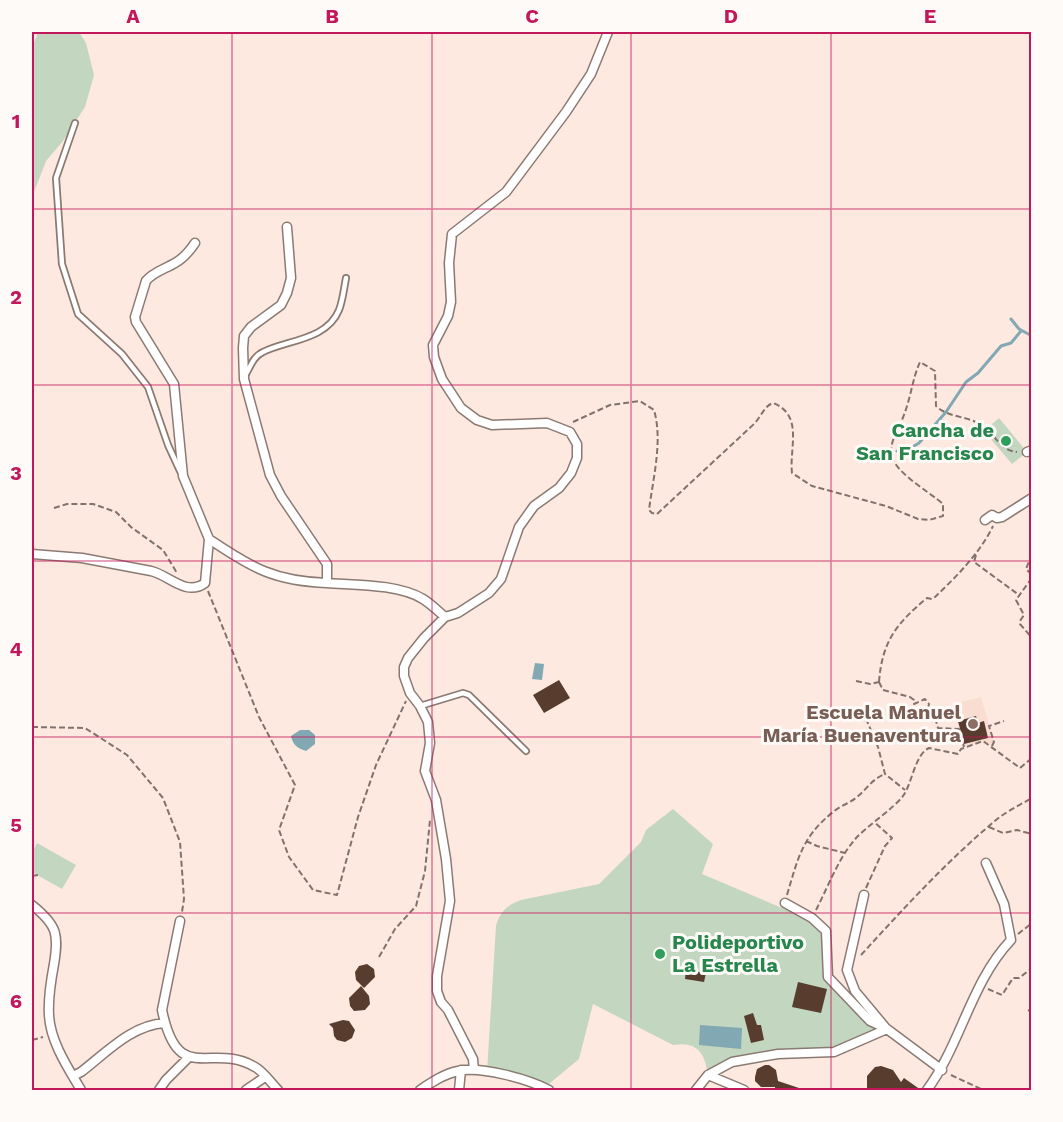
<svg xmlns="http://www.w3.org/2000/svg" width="1063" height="1122" viewBox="0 0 1063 1122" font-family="'Work Sans',sans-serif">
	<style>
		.built { fill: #f8ddd0 }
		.green { fill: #c3d6bf }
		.water { fill: #81a8b3 }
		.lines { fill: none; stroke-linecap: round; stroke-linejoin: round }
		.stream { stroke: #81a8b3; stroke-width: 3 }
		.building { fill: #583d2f }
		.lane-casing { stroke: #8b7a72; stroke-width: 8 }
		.street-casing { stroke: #8b7a72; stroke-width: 11 }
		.path { stroke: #80736d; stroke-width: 2; stroke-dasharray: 6 3; stroke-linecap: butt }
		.lane { stroke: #fff; stroke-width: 4.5 }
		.street { stroke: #fff; stroke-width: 8 }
		.grid { fill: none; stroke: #c2185b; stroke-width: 1.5; stroke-opacity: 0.55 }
		.leisure-dot { fill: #2e9e5b; stroke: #fefaf8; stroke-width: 2 }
		.education-dot { fill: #8d6e63; stroke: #fefaf8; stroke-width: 2 }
		.labels { text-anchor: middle; stroke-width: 6; stroke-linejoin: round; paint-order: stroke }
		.leisure-label { font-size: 20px; font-weight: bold; fill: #27864d; stroke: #fefaf8; text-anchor: end }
		.education-label { font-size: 20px; font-weight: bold; fill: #785e54; stroke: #fefaf8; text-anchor: end }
		.neatline { fill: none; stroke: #c2185b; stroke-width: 2 }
		.grid-label { font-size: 20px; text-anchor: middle; font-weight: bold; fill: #c2185b }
	</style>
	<rect width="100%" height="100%" fill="#fde9e0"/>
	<path class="built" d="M981,697L994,742L992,746L983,741L964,747L957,721L962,720L957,703Z"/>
	<path class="green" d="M36,32H79L86,43L94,75L85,107L63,141L46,161L32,197V46L37,36Z
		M999,418L1027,452L1012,464L984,431Z
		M673,809L713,844L702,874L782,908L785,903L826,931L828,978L870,1021L887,1029L834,1052L732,1062L708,1075C705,1053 697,1041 673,1045L593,1004L579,1059L544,1088L487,1072L496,926C500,912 507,905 521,900L599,884L641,842L646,830Z
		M37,843L76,865L62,889L32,872V853Z"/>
	<path class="water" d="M535,663L544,664L542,680L532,679Z
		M300,730H309L315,735V744L306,751C297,748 293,745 291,736Z
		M700,1025L742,1028L741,1049L699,1045Z"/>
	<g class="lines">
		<path class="stream" d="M1011,319L1019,329L1032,336
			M897,451L909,449L919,443L946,412L966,382L978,373L1001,346L1011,343L1021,331"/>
	</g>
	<path class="building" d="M559,680L570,698L544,713L533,695Z
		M976,716L978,723L984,721L988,738L964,744L958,721Z
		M367,964L374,969L375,977L364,988L356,980L355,972L359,966Z
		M686,970L706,973L704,982L685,979Z
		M798,982L827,989L821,1013L792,1007Z
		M361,986L369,996L370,1004L365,1010L354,1011L350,1006L349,998Z
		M753,1013L757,1025H761L764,1040L751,1043L744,1016Z
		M343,1020L349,1021L355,1030L352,1038L345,1042L337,1040L334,1036L333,1028L329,1024Z
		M765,1065H769L776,1070L778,1081L802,1089V1090H775V1087H761L755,1081V1077L757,1069Z
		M881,1066L893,1070L901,1082L904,1078L921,1090H867V1076L875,1067Z"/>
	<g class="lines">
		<defs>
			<path id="lane" d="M75,123L56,178L62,264L78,314L122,354L148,387L168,445L180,471
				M246,374C251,365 254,356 263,352C287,340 327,340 339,310C343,300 344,288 346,278
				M420,706L463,693L469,695L526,751"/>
			<path id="street" d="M287,227L291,278L287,293L281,305L251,327L244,336L243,348L244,379L270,475L281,496L327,564V583C355,585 399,584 423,599C431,604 438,611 445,617
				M1027,452L1032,450
				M985,520L992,515L997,518L1002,517L1032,498
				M209,539C252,568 274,581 327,583
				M32,554L82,558L151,571C169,575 186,597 205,583L209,539L183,476L174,384L136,322L135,317L146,281C153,272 165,269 175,263C184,258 189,252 195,243
				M864,895L847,970L855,991L885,1027
				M785,903L812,918L826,931L828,977L870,1021L887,1029L942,1070
				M32,905C57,925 59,934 54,964C51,980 48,999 49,1015C50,1041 68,1068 81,1090
				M180,921L162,1010C178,1088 211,1041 255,1067C264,1072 271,1083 278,1090
				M474,1070L473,1059L448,1010L441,1002L437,991V976L450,901L446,859L436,800L425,771L430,743L428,722L420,706L410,693L404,676V667L408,658L424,638L445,617L458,613L489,593L501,579L519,527L534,506L559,488L571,473L577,458V444L570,432L547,423L492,425L477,420L461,408L442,379L434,357L433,345L448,316L451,302L449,263L452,234L506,192L566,112L591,74L608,32
				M708,1075L744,1090
				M73,1076L81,1072C106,1053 131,1025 165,1023
				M159,1090L166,1080L189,1057
				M246,1090L265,1077
				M420,1090C432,1082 444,1074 458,1071C481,1066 528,1079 549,1090
				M459,1090L461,1070
				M696,1090L708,1075L732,1062L778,1054L834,1052L887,1029
				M927,1090C961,1044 971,982 1011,940L1004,904L986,863"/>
		</defs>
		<use href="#lane" class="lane-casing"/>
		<use href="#street" class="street-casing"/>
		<path class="path" d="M573,422L610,405L640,401L654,410C663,441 653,478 649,510L652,513L657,514L754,424C761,417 764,406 773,403C804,415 789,448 792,473L812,486L886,506L918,519L929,520L943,516V504C930,492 891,471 891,452C891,438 901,425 905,412C911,396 913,377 920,362L935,371L936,406C947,417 966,416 980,424C995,432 998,450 1017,452
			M54,508L67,504H93L116,512L131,527L163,550L177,573
			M1032,554L1026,569L1031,574V579L1016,600L1024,615L1020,621V624L1032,638
			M976,555L974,562L1019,595
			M208,591L259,717L295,785L279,830L289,857L313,890L337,895L358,817L376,765L406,701
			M1032,660V674
			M856,681L870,684L879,682
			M879,682C882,641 897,623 927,598L932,599L935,597C957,576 980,553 993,526
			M879,682L883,690L910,697L914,700V704L925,699L929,704L928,708L934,714L938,728L959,729L964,747
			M848,713L859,716L867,721L878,747L885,774L905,790
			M32,727L85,728L127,755L163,798L180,842L184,899L182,912
			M992,746L994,742L989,726L1004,721
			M989,827L1003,833L1017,830L1032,834
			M806,841L817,846L845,853
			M32,876L38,875
			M866,888L885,846L892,838L874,822
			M787,895C798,858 802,837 833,812C840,806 850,803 857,797C867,789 872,779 885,774
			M816,910C829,885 839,856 858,836C870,824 894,808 903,796C912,784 915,754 929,748L958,754L961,749L983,741L1020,768L1032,758
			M1018,934L1032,923
			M861,955C904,908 947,861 996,820C1007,811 1020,805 1032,798
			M379,957L395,929L416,906L425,871L430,820
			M988,989L1002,995L1013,978H1019L1032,968
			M1028,1010L1032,1012
			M32,1040L43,1037
			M951,1075L983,1090"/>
		<use href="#lane" class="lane"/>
		<use href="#street" class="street"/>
	</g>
	<path class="grid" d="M232,32V1090M432,32V1090M631,32V1090M831,32V1090M32,209H1032M32,385H1032M32,561H1032M32,737H1032M32,913H1032"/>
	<g class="leisure-dot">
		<circle cx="1006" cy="441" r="6"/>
		<circle cx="660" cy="954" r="6"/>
	</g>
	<circle class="education-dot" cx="973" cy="724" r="6"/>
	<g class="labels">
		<g class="leisure-label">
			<text x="994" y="437">Cancha de<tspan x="994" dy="23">San Francisco</tspan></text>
			<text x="672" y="949" text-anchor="start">Polideportivo<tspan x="672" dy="23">La Estrella</tspan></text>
		</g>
		<g class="education-label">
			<text x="961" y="719">Escuela Manuel<tspan x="961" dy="23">María Buenaventura</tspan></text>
		</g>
	</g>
	<rect width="1063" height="1122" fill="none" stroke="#fefaf8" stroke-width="66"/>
	<rect x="33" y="33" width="997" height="1056" class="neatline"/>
	<g class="grid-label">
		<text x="133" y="23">A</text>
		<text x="332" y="23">B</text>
		<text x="532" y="23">C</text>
		<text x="731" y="23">D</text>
		<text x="930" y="23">E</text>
		<text x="16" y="128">1</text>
		<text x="16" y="304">2</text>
		<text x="16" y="480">3</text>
		<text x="16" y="656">4</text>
		<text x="16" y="832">5</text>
		<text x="16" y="1008">6</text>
	</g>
</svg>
